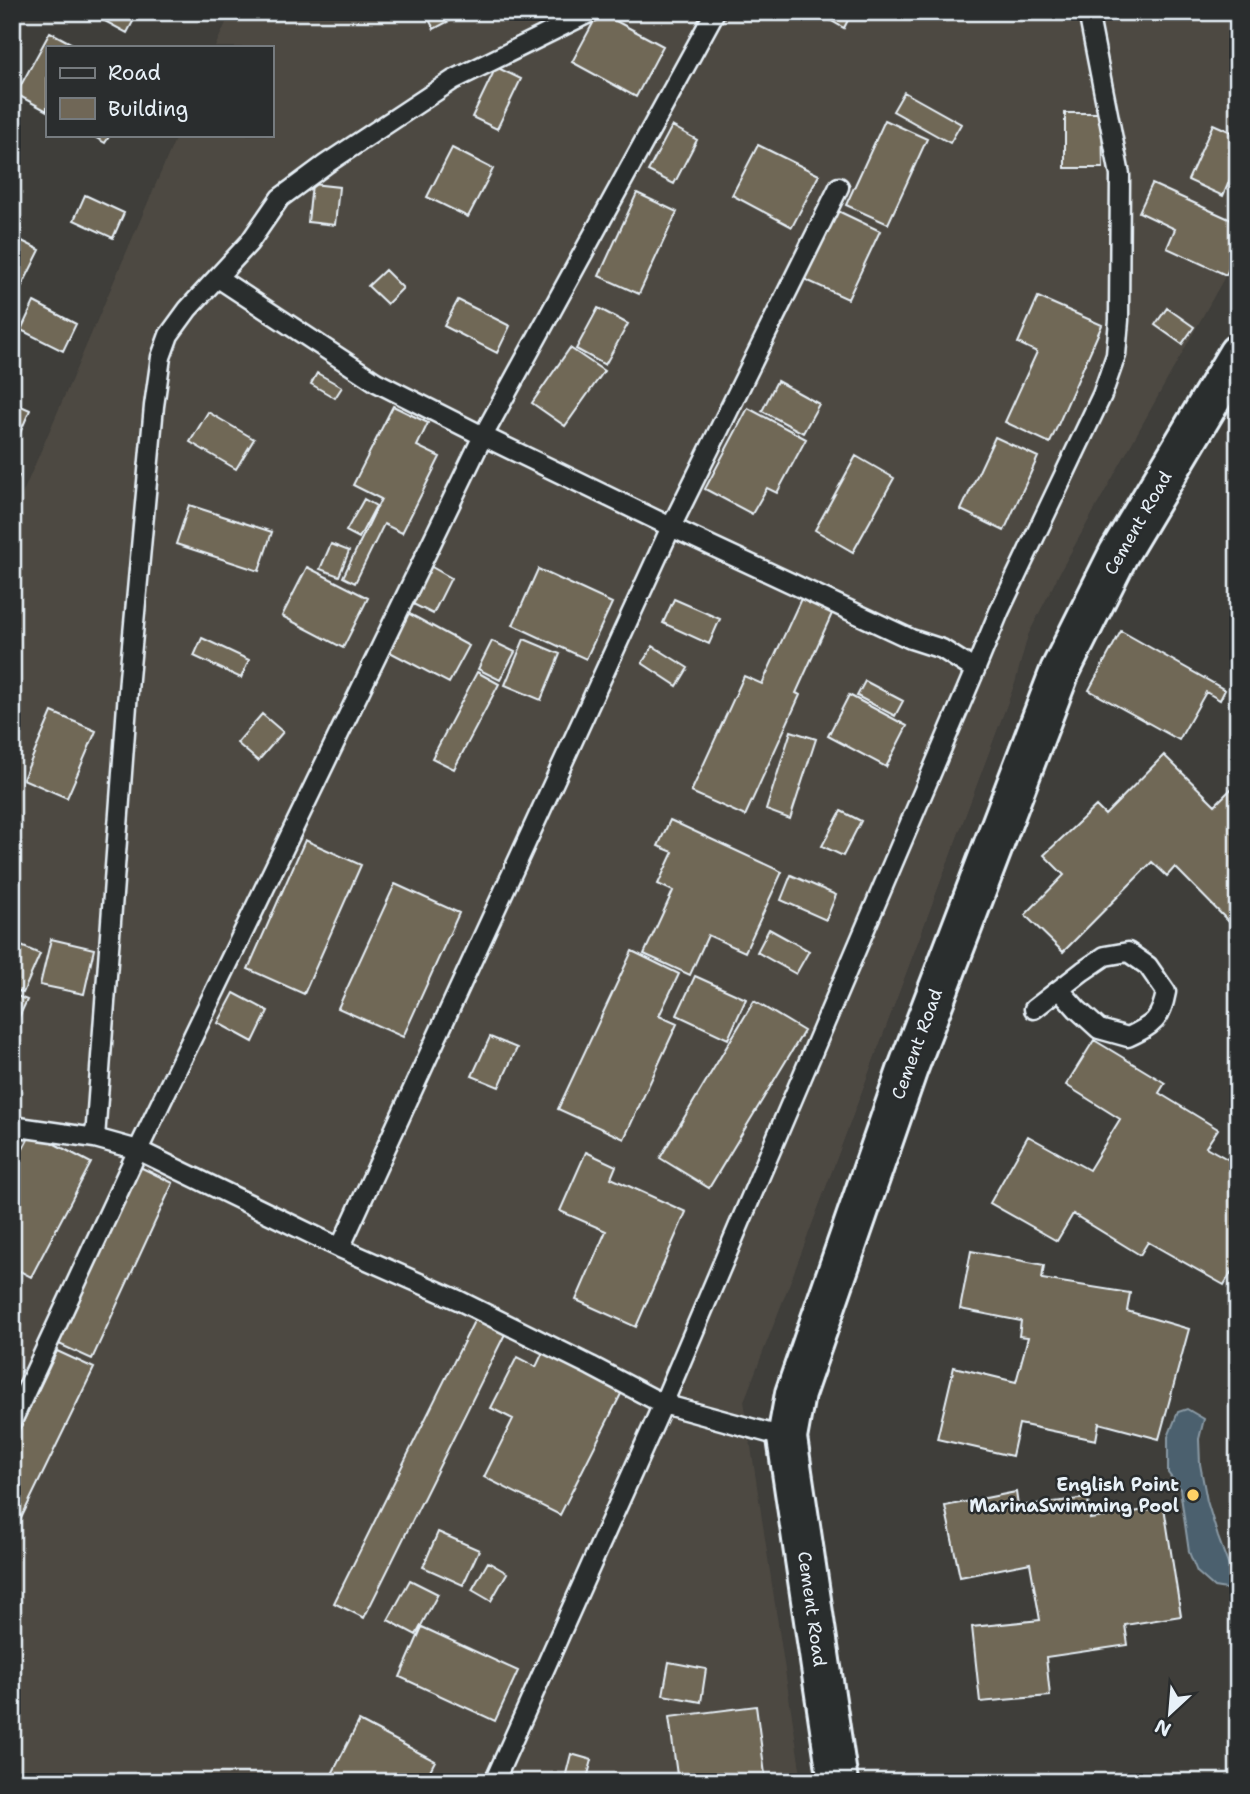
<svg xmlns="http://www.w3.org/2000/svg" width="1250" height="1794" viewBox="0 0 1250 1794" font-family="'Shantell Sans',sans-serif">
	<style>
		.built { fill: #4e4a43 }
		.water { fill: #4b606e; stroke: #8a9aa5; stroke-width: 2 }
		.building { fill: #706757; stroke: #e8f1f8; stroke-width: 2 }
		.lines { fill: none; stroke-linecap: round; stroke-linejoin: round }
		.lane-casing { stroke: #e8f1f8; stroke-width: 23 }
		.secondary-casing { stroke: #e8f1f8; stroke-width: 44 }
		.lane { stroke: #2a2d2e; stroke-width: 18 }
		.secondary { stroke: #2a2d2e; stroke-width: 38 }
		.poi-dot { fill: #ffd166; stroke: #2a2d2e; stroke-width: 2.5 }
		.labels { text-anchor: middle; stroke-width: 5; stroke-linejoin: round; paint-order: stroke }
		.street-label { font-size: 18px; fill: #e8f1f8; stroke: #2a2d2e }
		.poi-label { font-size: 18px; font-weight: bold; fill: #e8f1f8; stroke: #2a2d2e; text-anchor: end }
	</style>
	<rect width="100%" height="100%" fill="#3f3e3a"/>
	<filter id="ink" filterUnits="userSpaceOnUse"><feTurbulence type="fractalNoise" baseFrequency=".0143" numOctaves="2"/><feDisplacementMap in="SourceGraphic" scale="14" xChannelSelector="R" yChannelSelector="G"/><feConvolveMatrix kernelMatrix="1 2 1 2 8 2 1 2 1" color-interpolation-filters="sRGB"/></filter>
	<g filter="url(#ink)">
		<path class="built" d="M231,12H1238V253L1062,568L1028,635L1015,683L799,1259L744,1401L802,1782H12V518L177,135H271V47H215Z"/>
		<path class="water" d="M1187,1409L1204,1419L1199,1439L1200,1464L1207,1501L1218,1537L1238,1591L1214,1587L1197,1572L1189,1552L1180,1489L1168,1473V1437L1178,1412Z"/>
		<path class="building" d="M88,12H138L127,33Z
			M425,12H466L434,29Z
			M599,12L663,46L636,97L572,62Z
			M816,12H852L844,28Z
			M50,32L78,47H47V111L16,94Z
			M496,67L521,79L497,129L472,117Z
			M904,92L961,124L950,143L893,111Z
			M1065,113H1102L1103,168H1065Z
			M885,120L927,139L888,224L846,205Z
			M1213,124L1238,135V166L1236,165L1223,196L1188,180Z
			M672,126L697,140L674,184L648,171Z
			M91,135H110L105,143Z
			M758,145L819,175L792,227L732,195Z
			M452,148L493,169L468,217L427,197Z
			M312,184L339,187L335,225L308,222Z
			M1152,184L1238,223V250L1226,275L1167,248L1175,229L1139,212Z
			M637,193L677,212L639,294L599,276Z
			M85,195L124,213L113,238L74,220Z
			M836,210L880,231L848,299L804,279Z
			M12,236L40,250L12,306Z
			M385,270L403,288L387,304L368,286Z
			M1038,297L1102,325L1050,443L1005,422L1037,352L1018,343Z
			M458,300L510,326L497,353L444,326Z
			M34,302L76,324L63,351L21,330Z
			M598,308L628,324L605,365L576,349Z
			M1167,308L1194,327L1182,344L1155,325Z
			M570,348L604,371L565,426L532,403Z
			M317,373L342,387L335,398L311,384Z
			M777,381L819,404L803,433L762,411Z
			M12,402L30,410L12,451Z
			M393,406L428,423L417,446L440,457L402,533L384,524L355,583L343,577L381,499L353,485Z
			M748,408L806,439L777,493L767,488L752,514L705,489Z
			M208,412L254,439L236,469L190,442Z
			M995,437L1038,457L1004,531L961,510Z
			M856,456L894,478L853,552L815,530Z
			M12,473L19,476L12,491Z
			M364,499L376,506L359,538L346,531Z
			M189,505L272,532L259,571L176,544Z
			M331,544L349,551L339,576L320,569Z
			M430,566L451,578L433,614L411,603Z
			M307,567L368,598L343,648L282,616Z
			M538,569L612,603L586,659L513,625Z
			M804,592L835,607L796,693L800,695L745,816L691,792L744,676L762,684Z
			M674,599L720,619L709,644L663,623Z
			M406,612L469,646L449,683L386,650Z
			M1121,631L1225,690L1220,700L1206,692L1179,740L1089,690Z
			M202,638L249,660L241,678L194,656Z
			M524,639L560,654L541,700L505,685Z
			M492,641L515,652L500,680L478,669Z
			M653,646L688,668L677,686L642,663Z
			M477,672L499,684L454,769L432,758Z
			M865,681L903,701L895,716L857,696Z
			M849,695L907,726L886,767L828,736Z
			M52,712L96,731L67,798L23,779Z
			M262,714L283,732L258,761L237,743Z
			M791,731L816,739L790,819L766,810Z
			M1164,755L1215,805L1233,787L1238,791V931L1175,867L1167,876L1152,862L1063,952L1025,915L1064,875L1044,855L1096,806L1105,815Z
			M841,811L861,821L843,856L822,846Z
			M670,820L782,872L745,952L708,935L690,975L644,954L673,891L658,884L673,852L658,846Z
			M305,840L361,865L304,994L248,969Z
			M791,875L836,895L826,920L781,900Z
			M395,884L459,913L403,1037L338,1008Z
			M769,929L809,951L796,974L757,952Z
			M51,939L94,949L84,994L40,985Z
			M12,942L40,954L23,993L12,988Z
			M632,951L679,974L659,1016L677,1024L624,1139L558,1109Z
			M695,976L746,999L728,1039L677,1015Z
			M234,993L268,1011L253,1042L218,1023Z
			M12,994L27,1000L12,1032Z
			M754,1001L804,1031L709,1188L660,1158Z
			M490,1037L517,1048L499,1087L472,1076Z
			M1094,1040L1165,1083L1159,1093L1218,1129L1206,1147L1238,1165V1260L1224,1285L1148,1242L1140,1255L1073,1214L1057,1241L990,1203L1028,1136L1089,1170L1120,1119L1066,1085Z
			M32,1132L91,1163L31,1277L12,1267V1169Z
			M586,1152L616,1166L611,1178L686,1212L636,1327L576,1300L606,1231L560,1211Z
			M140,1167L173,1183L92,1359L59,1344Z
			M971,1251L1044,1265L1042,1279L1130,1293L1127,1311L1189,1329L1159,1439L1099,1423L1096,1440L1019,1424L1012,1456L937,1439L954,1367L1016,1382L1028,1337L1019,1336L1021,1321L960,1309Z
			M475,1319L505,1334L364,1618L334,1603Z
			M544,1350L623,1390L560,1515L484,1477L513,1419L491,1408L517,1357L536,1367Z
			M57,1351L94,1368L12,1537V1445Z
			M1016,1492L1018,1506L1088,1498L1090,1519L1164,1507L1181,1616L1125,1625L1128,1645L1046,1657L1050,1696L980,1702L972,1627L1040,1620L1030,1563L960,1577L945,1506Z
			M438,1532L479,1550L463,1585L423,1567Z
			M488,1562L507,1573L491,1601L472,1590Z
			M410,1580L438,1594L416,1635L388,1620Z
			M422,1627L518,1671L495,1721L400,1677Z
			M669,1662L706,1669L701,1702L663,1695Z
			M756,1706L766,1782H678L669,1717Z
			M359,1721L435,1761L424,1782H328Z
			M571,1754L592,1760L586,1782H564Z"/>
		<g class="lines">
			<defs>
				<path id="lane" d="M218,278L376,382L483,436L671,527L911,639L942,649L975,670L999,612L1102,395L1116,355L1119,320L1120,175L1088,12
					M1034,1009L1083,971L1105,956L1128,952L1148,966L1166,992C1161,1020 1153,1025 1128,1037L1099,1029L1077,1009L1060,990
					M12,1126L95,1138L138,1150L340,1248L458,1300L591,1366L663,1404L494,1782
					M95,1138L129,678L154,406L161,357L169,335L188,309L249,243L280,198L326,164L453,80L591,12
					M340,1248L671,527L839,187
					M12,1421L138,1150L483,436L715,12
					M787,1438L663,1404L975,670"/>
				<path id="secondary" d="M838,1782L787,1438L795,1394L907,1071L1060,671L1118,555L1238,354"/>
			</defs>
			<use href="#lane" class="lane-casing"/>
			<use href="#secondary" class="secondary-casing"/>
			<use href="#lane" class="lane"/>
			<use href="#secondary" class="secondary"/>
		</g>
	</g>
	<circle class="poi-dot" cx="1193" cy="1495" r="7"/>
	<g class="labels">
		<g class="street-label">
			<text transform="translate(1138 523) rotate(-60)" y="6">Cement Road</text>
			<text transform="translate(917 1044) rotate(-70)" y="6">Cement Road</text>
			<text transform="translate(812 1609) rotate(82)" y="6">Cement Road</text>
		</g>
		<g class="poi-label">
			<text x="1179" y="1491">English Point<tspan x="1179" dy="21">MarinaSwimming Pool</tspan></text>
		</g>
	</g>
	<rect width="1250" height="1794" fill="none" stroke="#2a2d2e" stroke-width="42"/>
	<rect x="21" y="21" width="1208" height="1752" fill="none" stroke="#e8f1f8" stroke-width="2.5" filter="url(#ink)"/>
	<rect x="46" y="46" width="228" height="91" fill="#2a2d2e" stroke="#767b7f" stroke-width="2"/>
	<rect x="60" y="68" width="35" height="10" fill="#2a2d2e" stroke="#767b7f" stroke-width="2"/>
	<text x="108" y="80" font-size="21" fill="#e8f1f8">Road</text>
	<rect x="60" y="98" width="35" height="21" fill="#706757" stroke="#767b7f" stroke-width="2"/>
	<text x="108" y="116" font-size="21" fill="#e8f1f8">Building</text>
	<g transform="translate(1170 1713) rotate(206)" stroke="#2a2d2e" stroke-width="5" paint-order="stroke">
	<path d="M0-5L12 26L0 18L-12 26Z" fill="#e8f1f8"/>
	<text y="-10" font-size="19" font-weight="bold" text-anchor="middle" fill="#e8f1f8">N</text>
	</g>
</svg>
